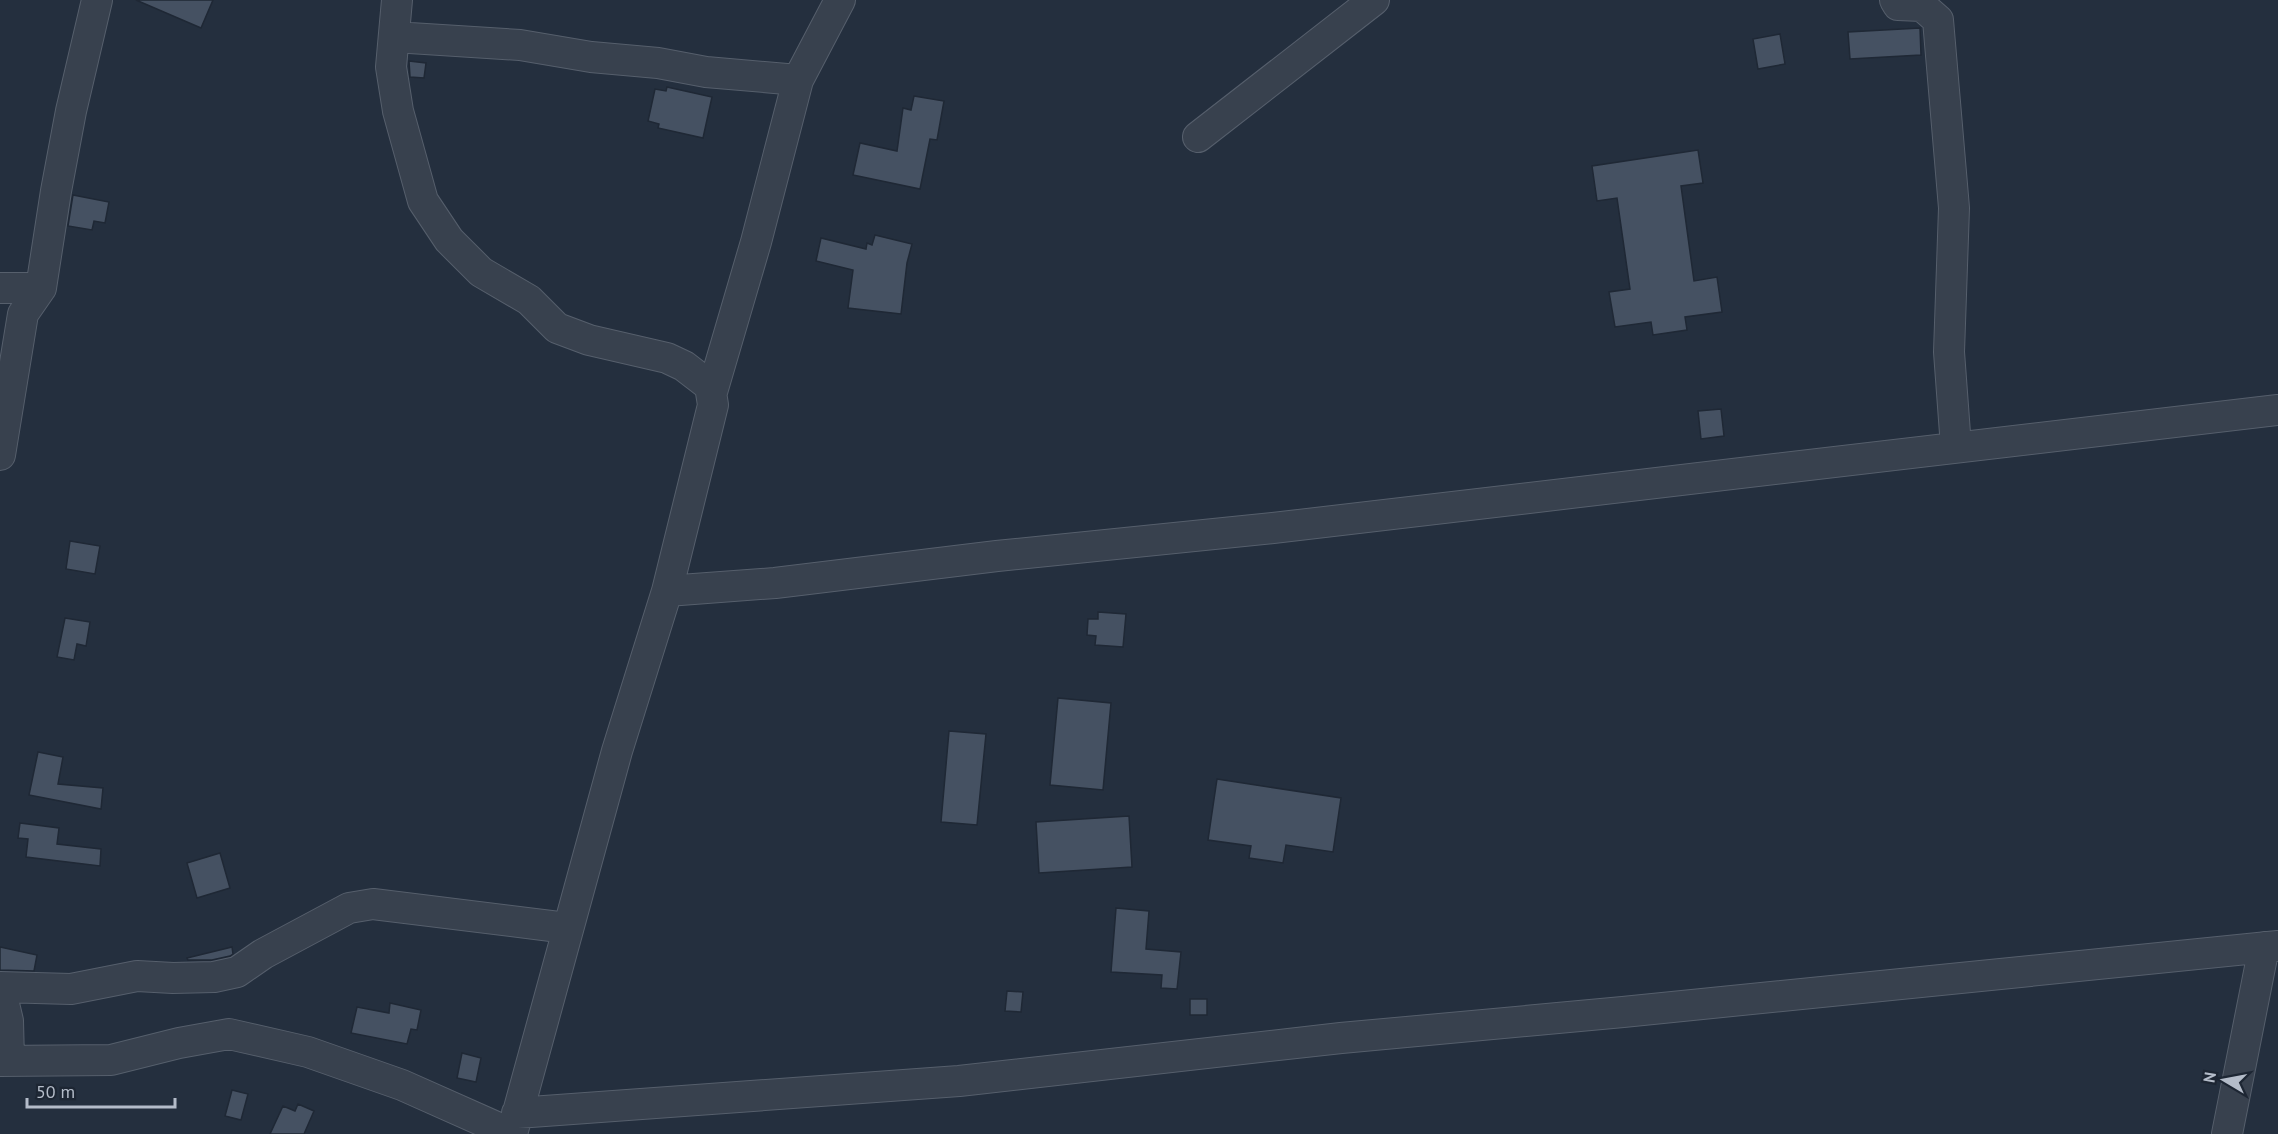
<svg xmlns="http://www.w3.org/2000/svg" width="2278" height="1134" viewBox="0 0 2278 1134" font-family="'PT Sans',sans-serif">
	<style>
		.building { fill: #455162; stroke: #1f2835; stroke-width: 1.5 }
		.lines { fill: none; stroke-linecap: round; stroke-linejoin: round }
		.minor-casing { stroke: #565f6c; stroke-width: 32 }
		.minor { stroke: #38414e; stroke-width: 30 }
	</style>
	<rect width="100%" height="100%" fill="#242f3e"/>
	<path class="building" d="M136,0H213L201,28Z
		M1920,28L1921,55L1850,59L1848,32Z
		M1780,34L1785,64L1758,69L1753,39Z
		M409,61L426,63L424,78L410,77Z
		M667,87L712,97L703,138L658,128L659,124L648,121L655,89L666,91Z
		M914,96L944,101L937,140L930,139L920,189L853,175L860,143L897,151L903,108L911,110Z
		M1698,150L1703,183L1681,186L1694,281L1717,277L1722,312L1685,317L1687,330L1653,335L1651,322L1615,327L1609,292L1630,289L1617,198L1597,201L1592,166Z
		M73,195L109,202L105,223L94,221L92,230L68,226Z
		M875,235L912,244L907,263L901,314L848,308L853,270L816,261L821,238L866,249L867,243L872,245Z
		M1721,409L1724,436L1701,439L1698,411Z
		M70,541L100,546L95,574L66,569Z
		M1098,612L1126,614L1123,647L1095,645L1096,636L1087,635L1088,619H1098Z
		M65,618L90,622L86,646L77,644L74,660L57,657Z
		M1058,698L1111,703L1103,790L1050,785Z
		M949,731L986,734L977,825L941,822Z
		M38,752L63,757L58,784L103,788L101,809L29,795Z
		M1217,779L1341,798L1333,852L1286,845L1283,863L1249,858L1251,846L1208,840Z
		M1129,816L1132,867L1039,873L1036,822Z
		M20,823L59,828L57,844L101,849L100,866L26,857L28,839L18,838Z
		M220,853L230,888L197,898L187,863Z
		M1116,908L1149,911L1146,949L1181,952L1177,989L1161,988L1162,975L1111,972Z
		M0,947L37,955L34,971L0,970Z
		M232,947L233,954L230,956L212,960H188L187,958Z
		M1007,991L1023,992L1021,1012L1005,1011Z
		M1190,999H1207V1015H1190Z
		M390,1003L421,1010L417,1030L411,1029L407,1044L351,1033L357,1007L389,1013Z
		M462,1053L481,1058L476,1082L457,1078Z
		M232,1090L248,1094L241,1120L225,1116Z
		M298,1104L314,1111L304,1134H270L283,1106L295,1111Z"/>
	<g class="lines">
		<defs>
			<path id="minor" d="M397,0L391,67L398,111L423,201L449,240L481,272L529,300L557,328L589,340L667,358L684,366L710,386L713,405L667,591L617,751L512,1134
				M1895,0L1898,5L1922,6L1938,20L1954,208L1949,352L1956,447
				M394,37L520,45L591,57L658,63L706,72L798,80
				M1198,137L1374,0
				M0,288H41
				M712,392L756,242L798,80L840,0
				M0,455L23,314L41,288L56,191L71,111L97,0
				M667,591L775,583L997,556L1273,528L2278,410
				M0,987L71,989L137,976L173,978L214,977L237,972L263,954L349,908L373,904L567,928
				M0,987L8,1021L9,1061
				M0,1061L111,1060L179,1043L229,1034L308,1052L402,1085L512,1134
				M517,1113L959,1081L1341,1038L1623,1012L2278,946
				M2227,1134L2264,947"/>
		</defs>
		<use href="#minor" class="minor-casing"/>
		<use href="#minor" class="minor"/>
	</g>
	<g transform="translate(2224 1080) rotate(280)" stroke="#1d2633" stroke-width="4.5" paint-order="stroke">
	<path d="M0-4.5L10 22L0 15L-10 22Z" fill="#b4bcc9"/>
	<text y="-9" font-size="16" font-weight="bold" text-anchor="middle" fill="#b4bcc9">N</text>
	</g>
	<path d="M27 1098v9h148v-9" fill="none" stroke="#b4bcc9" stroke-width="3"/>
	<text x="36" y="1098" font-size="18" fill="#b4bcc9" stroke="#1d2633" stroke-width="4.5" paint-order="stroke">50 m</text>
</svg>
